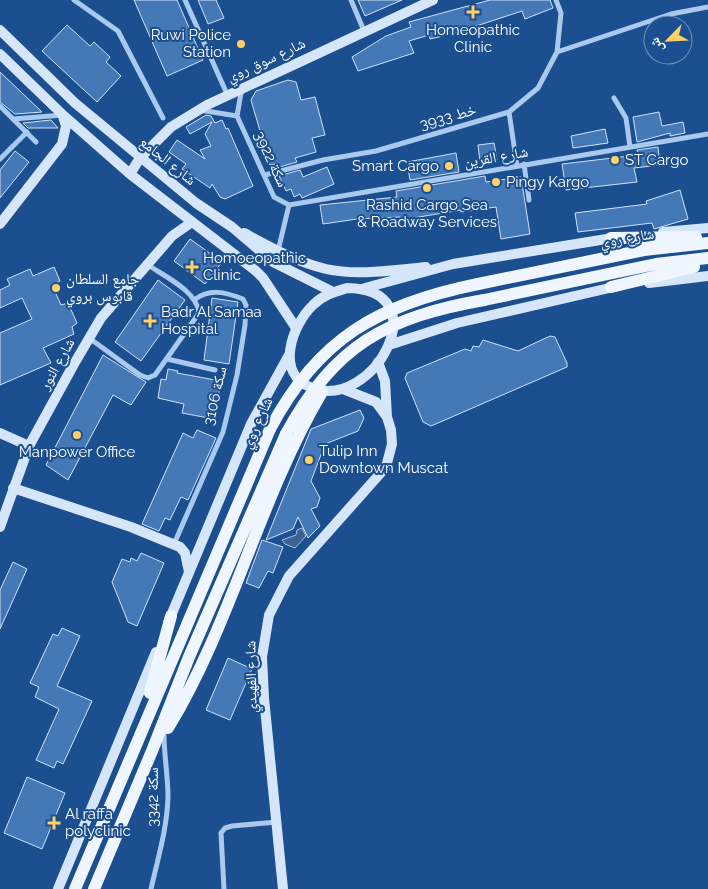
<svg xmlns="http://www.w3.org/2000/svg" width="708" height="889" viewBox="0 0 708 889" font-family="Raleway,'Noto Naskh Arabic',sans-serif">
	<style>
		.water { fill: #3c6290; stroke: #9cc4f0 }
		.building { fill: #4478b7; stroke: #cfe3fa }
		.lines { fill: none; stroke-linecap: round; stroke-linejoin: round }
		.street { stroke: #a9c9ee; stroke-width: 5 }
		.secondary { stroke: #d6e6fa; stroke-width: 10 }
		.primary { stroke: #f0f6ff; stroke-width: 12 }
		.primary-bridge { stroke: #f0f6ff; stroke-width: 12 }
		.poi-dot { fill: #ffd166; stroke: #1b4f8f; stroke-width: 2 }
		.labels { text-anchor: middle; stroke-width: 4; stroke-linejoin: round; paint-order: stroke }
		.poi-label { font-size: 15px; fill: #fff; stroke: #1b4f8f; text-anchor: start }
		.street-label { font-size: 15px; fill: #fff; stroke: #1b4f8f }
	</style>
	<rect width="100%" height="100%" fill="#1b4f8f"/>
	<path class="water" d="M302,528L306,536L295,548L285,544L282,540L296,535L297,530Z"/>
	<path class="building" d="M134,0H177L203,60L167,76Z
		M198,0H216L224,18L208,24Z
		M358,0H402L365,16Z
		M490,0H550L553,8L525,19L522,11L455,33L430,39L429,35L409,41L414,53L358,71L352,57L386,36L411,27L409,22Z
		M67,25L90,46L94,42L110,57L106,62L121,76L97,102L42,51Z
		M0,72L42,112L15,114L0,102Z
		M288,80L296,82L301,100L315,97L325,135L312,138L316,152L295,158L297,162L276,168L275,164L270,165L251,100L256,91Z
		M659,112L662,126L683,122L685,133L670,136V133L637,142L633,117Z
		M206,115L211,116L215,123L222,120L226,129L228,128L253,186L225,199L220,197L212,184L210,188L182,169L186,164L169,152L177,140L205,159L200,150L211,146L205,134L212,122L190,134L186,127Z
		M51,120L58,128H28L23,123Z
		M605,129L608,143L573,148L571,136Z
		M494,143L497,160L480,162L478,145Z
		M658,147L660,165L634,168L637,182L566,190L562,164L638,155L637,150Z
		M15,151L29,162L0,198V170Z
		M456,153L459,172L410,180L407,162Z
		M327,167L334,184L302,198L300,194L294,197L291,189L286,191L279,176L300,170L303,177Z
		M485,176L486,182L521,177L530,234L501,239L496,207L461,212V210L401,220L400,217L357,219L323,224L320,205L397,197L396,191Z
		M680,190L688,219L654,229L652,223L578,232L575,213L647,204L646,201Z
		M190,239L222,262L205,284L174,261Z
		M54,267L60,281L52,285L61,305L68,303L77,323L72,327L74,334L43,348L51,363L0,385V333L32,319L22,298L0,308V290L10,285L7,279L30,269L33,276Z
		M158,280L185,300L141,361L115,342Z
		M212,298L238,302L229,364L204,360Z
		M550,336L555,337L567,363V367L431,426L423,422L405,378L407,373L465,349L471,351L473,346L479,347L483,340L518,351Z
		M103,355L146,382L131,405L113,395L68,480L46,465Z
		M168,369L178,371L177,373L221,381L214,419L182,413L184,404L158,398L161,379L166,380Z
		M360,410L364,418L358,431L325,444L311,481L320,498L317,507L311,509L320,526L308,538L298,517L293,529L266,540L311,429Z
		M197,430L216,438L188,500L181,497L170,520L165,518L159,531L142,524L183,433L193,438Z
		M262,540L283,547L273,573L268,571L259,588L246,583Z
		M141,553L164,563L137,626L128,622L112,582L122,559L130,562L131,558L137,561Z
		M13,562L27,569L0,629V590Z
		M62,628L80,636L57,686L92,701L63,764L57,761L54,768L36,760L59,709L35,697L39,687L30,683L53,634L58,636Z
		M228,658L252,669L230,720L206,710Z
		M27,777L65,793L42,849L4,833Z"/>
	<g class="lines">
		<path class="street" d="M74,0L118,31L163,118
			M185,0L227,94
			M351,0L364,31
			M557,52L671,14L708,7
			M614,98L626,118L630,147
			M0,106L13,119L63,115
			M200,110L237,116
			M509,112L517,166
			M237,116L274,197L289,205
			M237,116L241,93L244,90
			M13,119L36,142
			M0,159L27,132
			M524,164L529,200
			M265,175L323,160L376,151L509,112L538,88L557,52L561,13L556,0
			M289,205L708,134
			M278,251L289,205
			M89,338L140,375L148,378L155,375L199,313C197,291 164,276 148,265
			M167,359L215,370
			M174,544L223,432L237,375L245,325L246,305L243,299C225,292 210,288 194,300
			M151,889C158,858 167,829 168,797C168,776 164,755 164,734
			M224,889L221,833L225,828L232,826L277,822"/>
		<path class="secondary" d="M0,30L75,103L196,203L232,227L273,262L333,292
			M0,54L63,115L130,174L256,271L263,278L296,328
			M130,174L140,158L171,127L207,105L433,0
			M0,224L62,144L66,126L63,116
			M663,232L708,228
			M244,233C270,247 296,262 326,269C357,276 394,270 426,267
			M649,283L708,276
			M347,288C440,289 374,411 312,388C274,374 292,325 313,305C323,295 334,292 347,288Z
			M365,288L453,264L619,237
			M389,345L457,323L618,286
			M343,389L376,402L387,417
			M0,433L29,446
			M13,488L131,527L180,547L185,553L189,572
			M0,527L29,446L74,364L101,318L172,236L192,222
			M168,623L251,424L289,355
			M58,889L156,652
			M283,889L264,698L262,657L269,615L289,576L386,467L392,444L391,430L387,417L385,381L378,362"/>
		<path class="primary" d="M611,238L696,237
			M478,284L644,250L708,243
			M611,287L694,267
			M484,300L656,264L708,258
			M150,693L171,616
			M168,728C232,623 259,498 322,392
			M75,889L270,429
			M94,889L152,751L189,657L286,434"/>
		<path class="primary-bridge" d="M270,429C318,338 379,304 478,284
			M286,434C334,345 387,317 484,300"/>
	</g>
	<g class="poi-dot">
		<path d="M470.5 4.5h5v5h5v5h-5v5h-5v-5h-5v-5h5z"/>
		<circle cx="241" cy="44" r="5"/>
		<circle cx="615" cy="160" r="5"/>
		<circle cx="449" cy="166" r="5"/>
		<circle cx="496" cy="182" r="5"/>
		<circle cx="427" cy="188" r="5"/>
		<path d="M189.5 259.5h5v5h5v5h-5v5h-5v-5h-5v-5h5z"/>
		<circle cx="56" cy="288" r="5"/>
		<path d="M147.5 313.5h5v5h5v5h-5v5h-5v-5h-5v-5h5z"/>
		<circle cx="77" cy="435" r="5"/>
		<circle cx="309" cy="460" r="5"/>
		<path d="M51.5 815.5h5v5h5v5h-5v5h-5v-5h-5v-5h5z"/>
	</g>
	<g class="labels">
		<g class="poi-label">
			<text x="473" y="35" text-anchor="middle">Homeopathic<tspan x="473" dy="17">Clinic</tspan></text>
			<text x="231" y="40" text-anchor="end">Ruwi Police<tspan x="231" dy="17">Station</tspan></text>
			<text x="625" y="165">ST Cargo</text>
			<text x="439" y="171" text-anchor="end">Smart Cargo</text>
			<text x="506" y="187">Pingy Kargo</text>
			<text x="427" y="210" text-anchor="middle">Rashid Cargo Sea<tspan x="427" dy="17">&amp; Roadway Services</tspan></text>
			<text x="203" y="263">Homoeopathic<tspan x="203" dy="17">Clinic</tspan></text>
			<text x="66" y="284">جامع السلطان<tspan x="66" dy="17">قابوس بروي</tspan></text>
			<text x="161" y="317">Badr Al Samaa<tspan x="161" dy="17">Hospital</tspan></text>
			<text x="319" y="456">Tulip Inn<tspan x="319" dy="17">Downtown Muscat</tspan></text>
			<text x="77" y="457" text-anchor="middle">Manpower Office</text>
			<text x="65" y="819">Al raffa<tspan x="65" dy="17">polyclinic</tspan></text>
		</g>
		<g class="street-label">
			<text transform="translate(266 60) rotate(-25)" y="5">شارع سوق روي</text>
			<text transform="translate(448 117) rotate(-16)" y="5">3933 خط</text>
			<text transform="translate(496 157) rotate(-10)" y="5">شارع القرين</text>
			<text transform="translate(271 159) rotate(65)" y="5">سكة 3922</text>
			<text transform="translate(168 161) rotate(39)" y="5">شارع الجامع</text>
			<text transform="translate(627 238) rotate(-10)" y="5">شارع روي</text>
			<text transform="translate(57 364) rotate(-61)" y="5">شارع النور</text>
			<text transform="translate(215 396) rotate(-77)" y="5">سكة 3106</text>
			<text transform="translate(257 423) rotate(-65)" y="5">شارع روي</text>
			<text transform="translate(251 677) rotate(-91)" y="5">شارع الفهيدي</text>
			<text transform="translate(153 797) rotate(-90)" y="5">سكة 3342</text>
		</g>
	</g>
	<g transform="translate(668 40) rotate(246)"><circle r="24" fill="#1b4f8f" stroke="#7695bc"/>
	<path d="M0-4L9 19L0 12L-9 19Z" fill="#ffd166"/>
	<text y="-8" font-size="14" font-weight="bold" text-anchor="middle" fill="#ffffff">ش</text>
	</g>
</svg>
